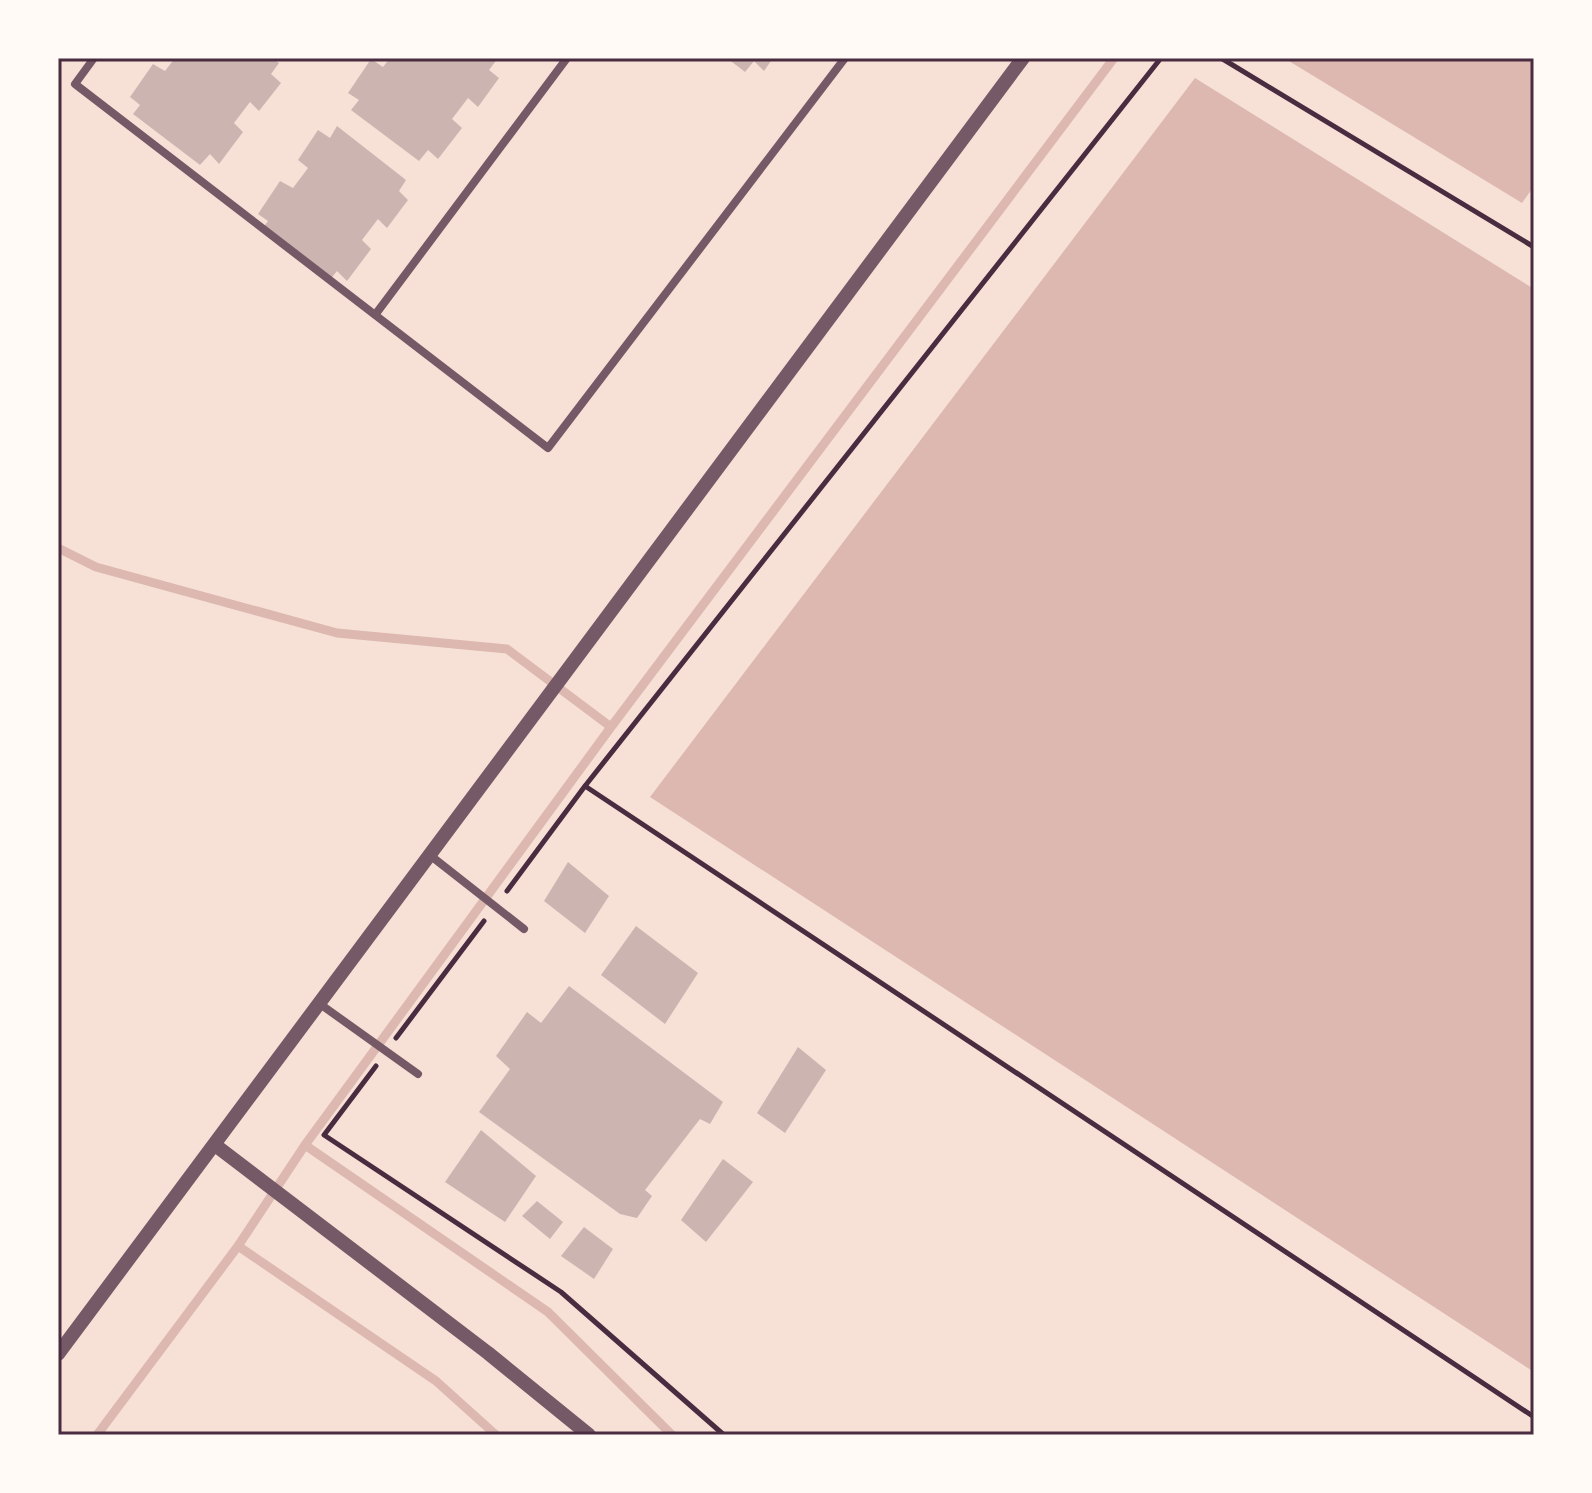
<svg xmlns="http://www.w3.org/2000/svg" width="1592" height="1493" viewBox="0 0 1592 1493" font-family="Inter,sans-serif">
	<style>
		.water { fill: #dcb8b0 }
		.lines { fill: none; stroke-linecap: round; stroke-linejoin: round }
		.stream { stroke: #dcb8b0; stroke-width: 9 }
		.building { fill: #ccb4b1 }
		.path { stroke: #4a2c40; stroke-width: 5 }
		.minor { stroke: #755966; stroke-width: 8 }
		.tertiary { stroke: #755966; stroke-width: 14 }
		.neatline { fill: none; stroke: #4a2c40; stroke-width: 3 }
	</style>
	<rect width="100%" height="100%" fill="#f7e1d7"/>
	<path class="water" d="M1284,58H1534V186L1522,203Z
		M1195,78L1534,289V1372L650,797Z"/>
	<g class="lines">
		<path class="stream" d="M58,548L96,567L337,633L507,649L611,727
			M305,1145L548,1312L672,1435
			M238,1246L436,1381L496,1435
			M97,1435L238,1246L305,1145L611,727L1114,58"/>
	</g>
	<path class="building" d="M175,58H272L279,63L271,74L281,83L259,111L250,102L234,123L243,132L219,164L210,154L200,165L133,114L140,105L130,97L153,64L165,71Z
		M390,58H498L489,70L499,78L478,107L468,98L452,119L462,128L438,159L428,150L419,161L351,110L359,100L348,93L371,59L383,67Z
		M727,58H773L764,71L754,61L745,72Z
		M337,126L406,180L399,191L408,200L387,228L378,219L362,240L371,249L347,281L337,271L328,282L261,231L268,221L258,214L280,181L293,188L308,168L298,160L318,130L330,138Z
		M568,862L609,896L585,933L544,901Z
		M636,926L698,973L665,1024L601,975Z
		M569,986L723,1102L710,1124L700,1119L645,1190L652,1196L637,1218L620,1214L479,1112L510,1069L496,1056L527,1012L541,1023Z
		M798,1047L826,1070L785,1133L757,1113Z
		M481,1130L536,1176L505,1222L445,1182Z
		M723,1159L753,1182L706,1242L681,1220Z
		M537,1201L563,1222L550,1239L522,1216Z
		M584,1227L613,1249L594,1279L561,1256Z"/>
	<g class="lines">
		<path class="path" d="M1221,58L1534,247
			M585,786L1534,1417
			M507,891L585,786L1161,58
			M396,1038L484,921
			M376,1066L324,1135L561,1292L724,1435"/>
		<path class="minor" d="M94,58L75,84L548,448L845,58
			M375,315L567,58
			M431,856L524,929
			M320,1004L418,1074"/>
		<path class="tertiary" d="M215,1145L488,1353L589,1435
			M58,1354L1023,58"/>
	</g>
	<rect width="1592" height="1493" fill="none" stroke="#fffaf5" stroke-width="120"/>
	<rect x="60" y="60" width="1472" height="1373" class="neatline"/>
</svg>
